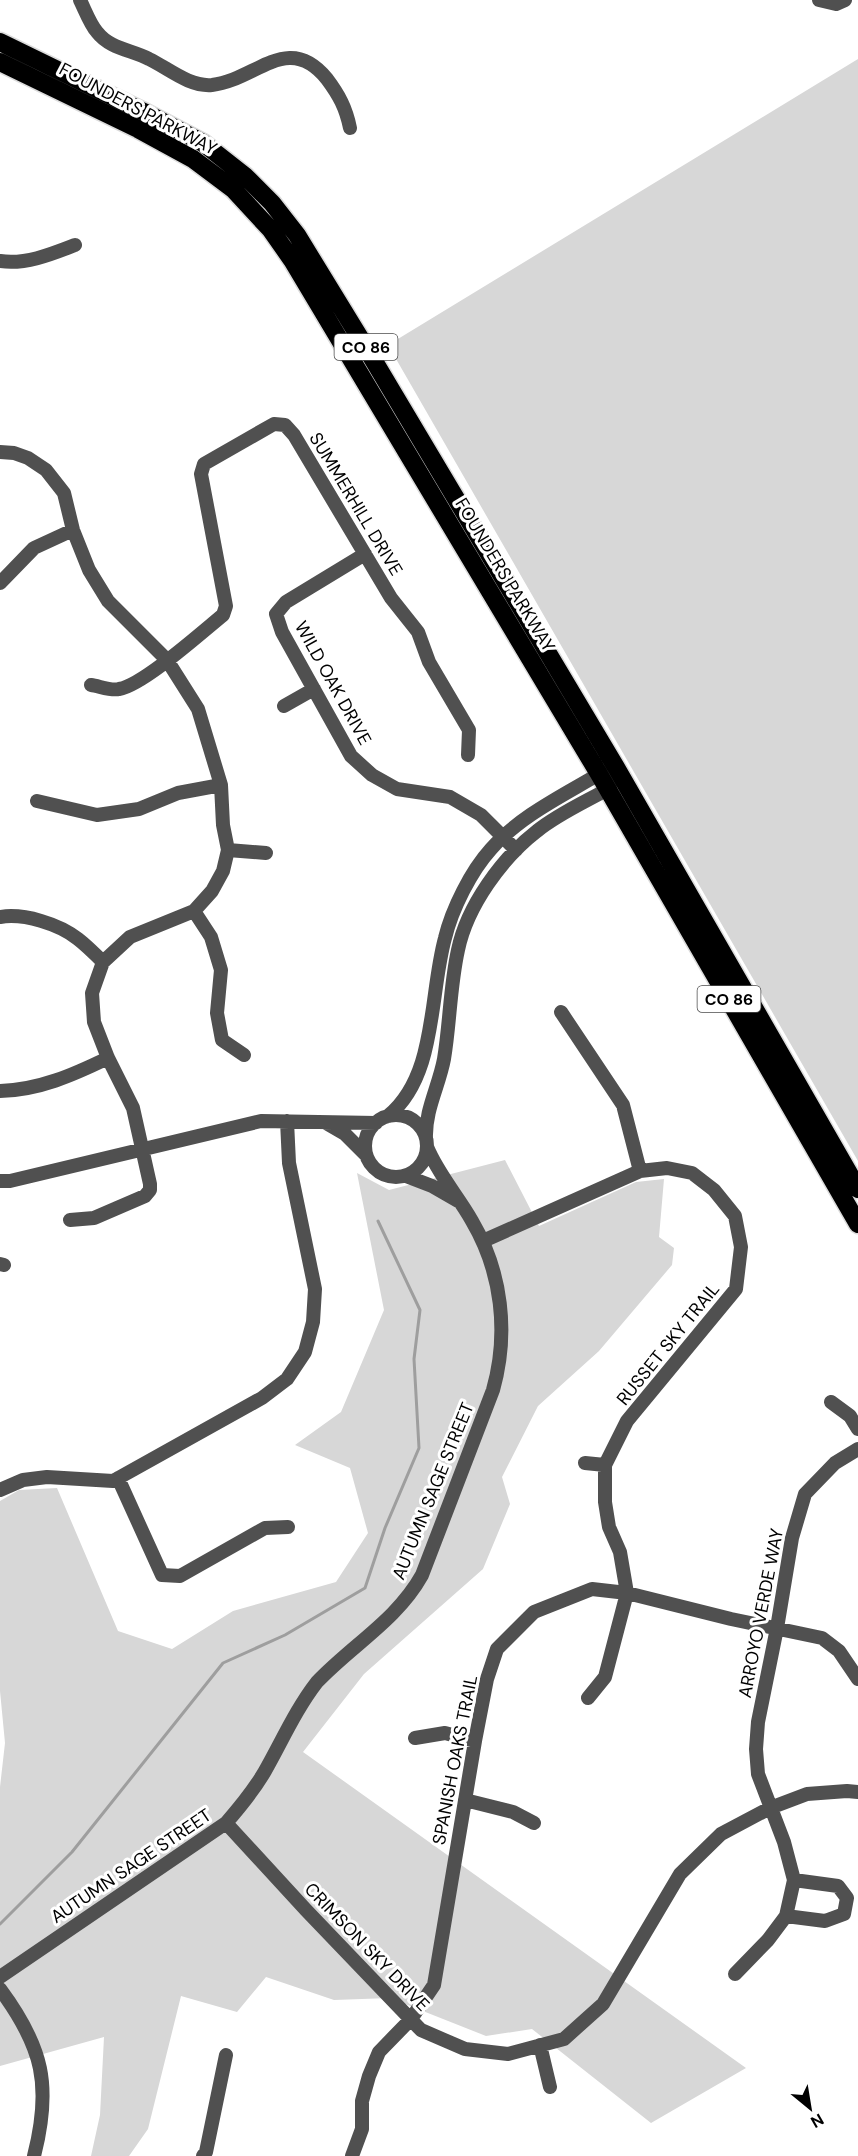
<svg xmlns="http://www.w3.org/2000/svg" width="858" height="2156" viewBox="0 0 858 2156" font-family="'DM Sans',sans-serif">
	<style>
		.grass { fill: #d7d7d7 }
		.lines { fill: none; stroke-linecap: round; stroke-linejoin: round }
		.stream { stroke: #9e9e9e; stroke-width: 3 }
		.highway-casing { stroke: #dbdbdb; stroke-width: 21 }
		.minor { stroke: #505050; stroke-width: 14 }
		.highway { stroke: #000; stroke-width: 18 }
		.labels { text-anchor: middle; stroke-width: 6; stroke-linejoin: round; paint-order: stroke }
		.shield { fill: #fff; stroke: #4c4c4c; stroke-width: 1.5 }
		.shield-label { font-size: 16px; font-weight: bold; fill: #000 }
		.street-label { font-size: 18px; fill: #000; stroke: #fff }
	</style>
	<rect width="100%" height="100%" fill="#fff"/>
	<path class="grass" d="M858,59V1161L388,345Z
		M505,1160L539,1226L636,1182L664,1179L659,1237L674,1248L672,1265L599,1351L538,1406L502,1477L510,1504L483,1569L364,1674L303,1752L746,2068L651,2123L532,2029L486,2036L390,1998L334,2000L266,1977L237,2012L181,1996L148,2129L129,2156H91L100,2115L104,2037L0,2066V1787L5,1743L0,1691V1501L19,1490L57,1488L118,1631L172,1649L233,1611L336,1582L368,1533L350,1468L295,1445L341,1412L384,1310L357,1173L389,1190Z"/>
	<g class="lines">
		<path class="stream" d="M0,1924L72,1852L223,1663L285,1635L365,1588L385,1528L419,1448L414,1359L420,1310L378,1221"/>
		<defs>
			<path id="highway" d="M0,42L146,113L203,143L245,176L272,203L297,235L371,356L617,769L858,1189
				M0,62L138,129L193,159L233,189L271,230L292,260L599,774L858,1224"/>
		</defs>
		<use href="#highway" class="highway-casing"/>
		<path class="minor" d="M80,0C85,10 90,24 97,32C110,49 132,50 149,59C168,68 189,87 212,85C256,80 288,31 327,79C339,95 346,108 350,128
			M819,0L836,4L845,0
			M0,261C25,265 52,254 75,245
			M0,452L14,453L28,458L46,470L64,493L73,530L89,570L108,601L167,660L198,709L221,785L223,825L228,850L223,871L212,891L194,911L130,937L103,962L92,993L94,1022L108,1058L133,1108L150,1184V1190L145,1196L94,1218L70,1220
			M365,554L286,602L276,614L282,632L351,756L372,775L397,789L450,797L481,815L516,850
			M0,583L34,548L73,530
			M91,685C99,686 111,691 119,689C143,685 202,632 223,615L226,606L201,474L204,464L274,424L285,425L294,435L391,598L418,632L429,662L469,730L468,755
			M284,706L314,689
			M37,801L97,815L139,809L178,793L221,785
			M228,850L266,853
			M194,911L211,937L221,970L217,1013L222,1040L244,1055
			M0,917C24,913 59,924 78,939C87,946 95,954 103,962
			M561,1012L623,1105L640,1171
			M0,1091C39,1090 73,1075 108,1058
			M365 1146a31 31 0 1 1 62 0a31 31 0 1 1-62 0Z
			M388,1116C437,1076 429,996 445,938C452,909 471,871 491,849C520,816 562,796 599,774L607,772
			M326,1123L345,1134L366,1155
			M426,1138C425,1110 439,1086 444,1059C450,1023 450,986 458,950C467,906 502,858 537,831C558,814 585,802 608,789L611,782
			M406,1176L432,1186L458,1201
			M0,1181H10L261,1121L376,1123
			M483,1241L640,1171L667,1168L692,1173L714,1190L735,1216L741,1247L736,1289L627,1421L605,1465V1502L609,1527L620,1552L627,1593L605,1677L588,1698
			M0,1264L4,1265
			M831,1402L850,1416L858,1429
			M585,1463L605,1465
			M118,1478L162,1575L180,1576L265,1528L288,1527
			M0,1490L23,1480L47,1477L113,1481L262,1398L287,1379L305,1352L313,1322L315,1289L289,1163L287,1121
			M415,1738L445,1733L475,1741
			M465,1800L513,1812L534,1823
			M226,1823L306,1910L421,2030L465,2049L508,2054L564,2039L603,2004L680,1874L721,1834L770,1808L807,1794L847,1791L858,1792
			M786,1916L825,1921L844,1914L847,1898L838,1886L794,1880
			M735,1974L768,1940L786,1916L794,1880L784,1842L758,1774L756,1749L758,1722L777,1628L792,1538L805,1494L835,1463L858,1449
			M0,1977L226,1823C240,1807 254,1790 265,1771C282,1741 296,1709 317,1682C352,1645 397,1620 422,1575L493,1390C509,1333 502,1272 472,1221C458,1196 438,1174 427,1147
			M0,1989C43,2047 52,2086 34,2156
			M540,2045L550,2087
			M203,2156L206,2152L226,2055
			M352,2156L362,2129V2101L369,2076L379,2052L411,2019L434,1985L475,1741L487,1679L497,1649L534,1612L592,1589L627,1593L731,1619L822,1638L839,1651L858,1679"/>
		<use href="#highway" class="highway"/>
	</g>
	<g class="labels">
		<g class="shield">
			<rect x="334.5" y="334" width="63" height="26" rx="4.5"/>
			<rect x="697.5" y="986" width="63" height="26" rx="4.5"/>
		</g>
		<g class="shield-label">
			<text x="366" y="353">CO 86</text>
			<text x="729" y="1005">CO 86</text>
		</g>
		<g class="street-label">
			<text transform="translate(138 109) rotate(28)" y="6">FOUNDERS PARKWAY</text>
			<text transform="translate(356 504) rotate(59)" y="6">SUMMERHILL DRIVE</text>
			<text transform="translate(505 575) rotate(59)" y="6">FOUNDERS PARKWAY</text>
			<text transform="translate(333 683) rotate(61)" y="6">WILD OAK DRIVE</text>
			<text transform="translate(668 1344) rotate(-51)" y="6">RUSSET SKY TRAIL</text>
			<text transform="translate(433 1491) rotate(-68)" y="6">AUTUMN SAGE STREET</text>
			<text transform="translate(761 1613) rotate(-79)" y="6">ARROYO VERDE WAY</text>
			<text transform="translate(455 1760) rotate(-79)" y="6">SPANISH OAKS TRAIL</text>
			<text transform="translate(131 1866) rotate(-34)" y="6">AUTUMN SAGE STREET</text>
			<text transform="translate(367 1947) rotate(46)" y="6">CRIMSON SKY DRIVE</text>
		</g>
	</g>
	<g transform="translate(810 2108) rotate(150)" stroke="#ffffff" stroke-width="4.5" paint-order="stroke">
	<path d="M0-4.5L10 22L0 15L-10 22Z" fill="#000000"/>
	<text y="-9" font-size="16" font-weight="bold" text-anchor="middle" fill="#000000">N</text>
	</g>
</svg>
